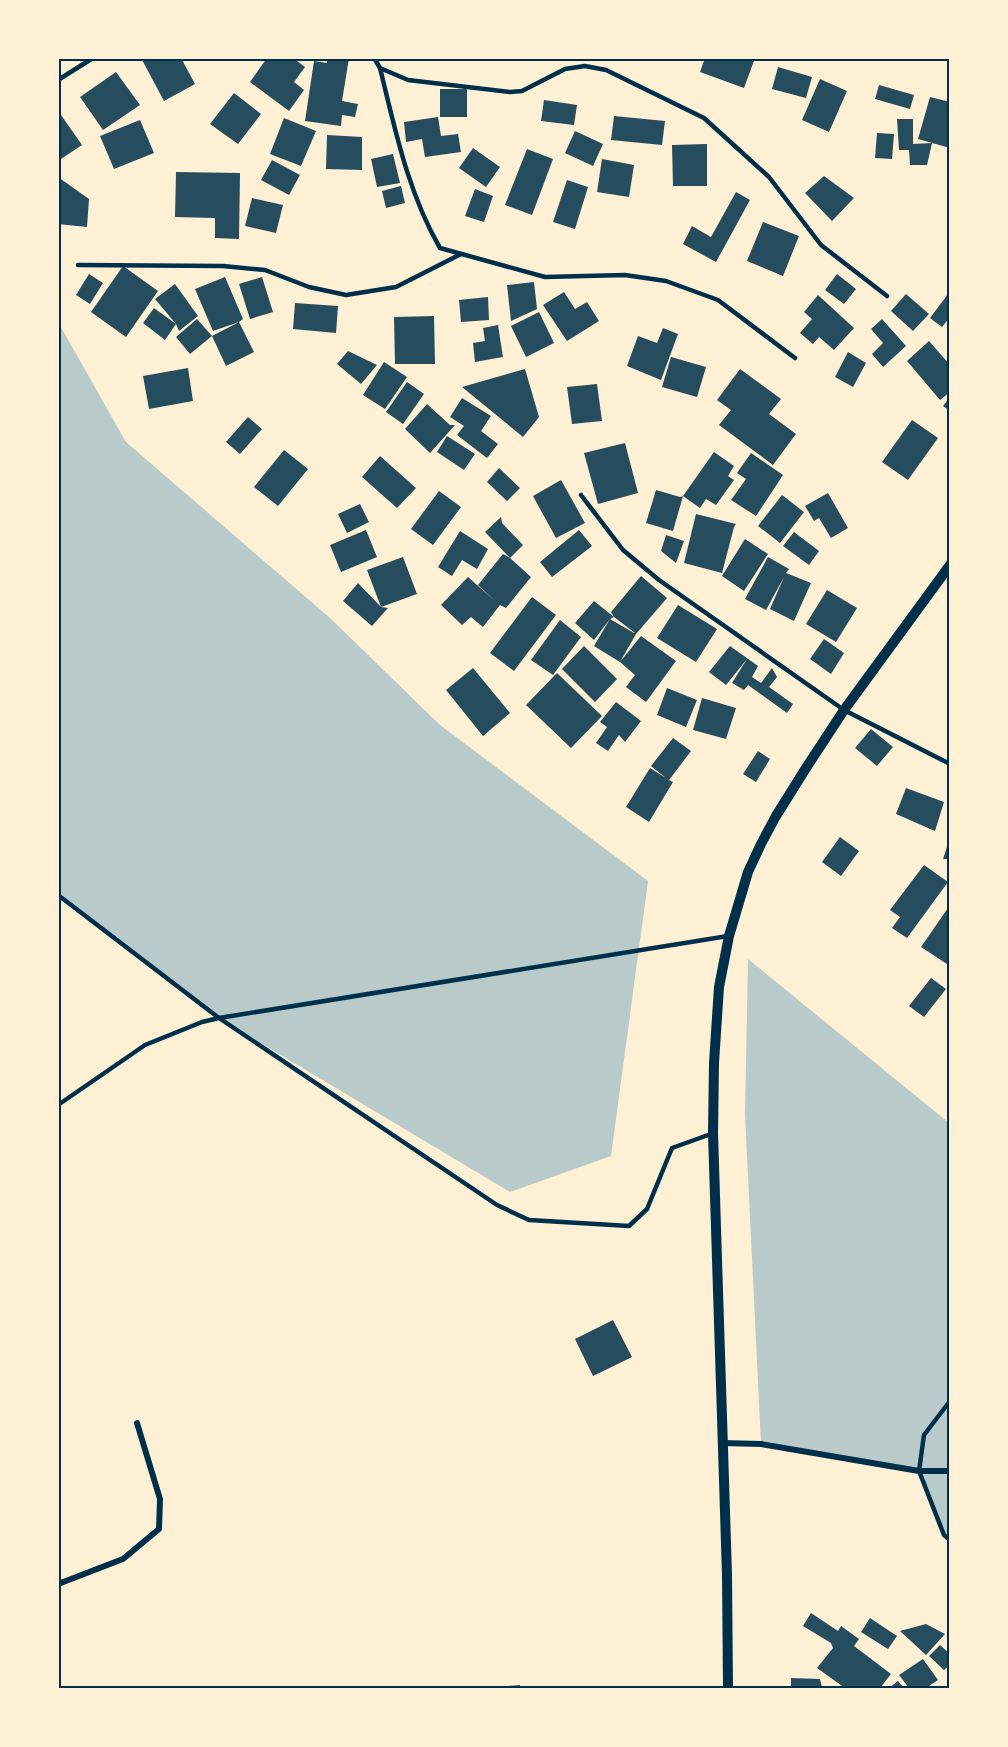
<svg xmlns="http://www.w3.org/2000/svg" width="1008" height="1747" viewBox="0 0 1008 1747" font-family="'Nunito Sans',sans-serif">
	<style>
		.green { fill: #b9caca }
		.building { fill: #264d5e; fill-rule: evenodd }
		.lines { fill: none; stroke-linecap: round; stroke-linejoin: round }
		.service { stroke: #003049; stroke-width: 4.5 }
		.minor { stroke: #003049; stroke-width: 6 }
		.tertiary { stroke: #003049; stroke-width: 10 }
		.neatline { fill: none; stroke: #003049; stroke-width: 2 }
	</style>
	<rect width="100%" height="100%" fill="#fdf0d5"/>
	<path class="green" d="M58,322L126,442L330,618L440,725L648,881L611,1156L510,1192L219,1018L59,895Z
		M748,959L949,1123V1540L944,1535L919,1471L761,1444L745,1114Z"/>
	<path class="building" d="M141,58H181L195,84L164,101Z
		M267,58H293L305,67L294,82L304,90L289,111L250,82Z
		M327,58H349L342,101L358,104L355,117L342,115L341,126L305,121L314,61L327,63Z
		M705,58H755L744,88L700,72Z
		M778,67L812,77L806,98L772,89Z
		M116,72L140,105L103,130L80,97Z
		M820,79L847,91L829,132L802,120Z
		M879,85L914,95L910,109L875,99Z
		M440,89H467V117H440Z
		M234,93L261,114L238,144L210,124Z
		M930,97L950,102V148L918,139Z
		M544,100L577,105L574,125L541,121Z
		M61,115L82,145L58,161V116Z
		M614,116L665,121L662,145L611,140Z
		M438,117L441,136L458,134L461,152L425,157L422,139L406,142L404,122Z
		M284,118L316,131L301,166L270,154Z
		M897,119H913V144L932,143L927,165H910L909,150H899Z
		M140,120L154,153L114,169L100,136Z
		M575,131L603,144L593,166L565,153Z
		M877,133L894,134L892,159L875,158Z
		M327,135L362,137V170L326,169Z
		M707,144V186H673L672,145Z
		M473,148L500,167L486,187L459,168Z
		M527,149L553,159L532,215L505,205Z
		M393,154L400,183L377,187L371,159Z
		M602,159L634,165L629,197L597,192Z
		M272,160L300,175L289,195L261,180Z
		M176,172L240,173L239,239L215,238V218L175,217Z
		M824,176L854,198L832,221L805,193Z
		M58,177L89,199L87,227L58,224Z
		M567,180L588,187L575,229L553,222Z
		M401,186L405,203L386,208L382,191Z
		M475,189L493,196L484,222L465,216Z
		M736,192L750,200L716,262L683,244L692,226L711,237Z
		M252,198L283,205L276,233L245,226Z
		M763,222L799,236L783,276L747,261Z
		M123,266L158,291L126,337L91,312Z
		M89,274L103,283L90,304L76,295Z
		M837,274L856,289L844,304L825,290Z
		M225,277L243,319L239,322L213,331L195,289Z
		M262,277L273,312L250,319L239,284Z
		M534,282L537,309L511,321L507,285Z
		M175,284L198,316L179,331L176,324L165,340L143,323L154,308L176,324L155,299Z
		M564,292L575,309L587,302L599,321L567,341L543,305Z
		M906,294L929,314L913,331L891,311Z
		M948,294L950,295V317L942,327L930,318Z
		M818,295L854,328L834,350L819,337L813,344L800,333L812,319L804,312Z
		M488,297L489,320L461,322L459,300Z
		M295,303L338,306L336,333L293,329Z
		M539,312L554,343L526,357L511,326Z
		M434,316L435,364H395L394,317Z
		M197,319L212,336L190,354L176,337Z
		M882,319L906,346L883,367L872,354L883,343L871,329Z
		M239,322L254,352L226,366L212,336Z
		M498,325L503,357L475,362L473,343L485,341L483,328Z
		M663,328L678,334L661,380L627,366L638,336L657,343Z
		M929,341L950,365V392L940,400L907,361Z
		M348,351L377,365L361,384L337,364Z
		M848,352L866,363L853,387L835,377Z
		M671,357L706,367L697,397L662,387Z
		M384,362L407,377L385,409L363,395Z
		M188,368L193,401L149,409L143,376Z
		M525,369L539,417L523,437L462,387Z
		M740,369L781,399L769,414L796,434L773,465L719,425L731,410L717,400Z
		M407,382L424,394L403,424L386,412Z
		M597,384L602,421L572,424L567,387Z
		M950,397V411L943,406Z
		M462,398L491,416L481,431L498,444L487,458L457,435L464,426L450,417Z
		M427,404L450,425H455L430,453L405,429Z
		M248,417L262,429L240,454L226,442Z
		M912,420L938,438L908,480L882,462Z
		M447,436L475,454L464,470L437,452Z
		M625,443L638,493L598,504L584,453Z
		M284,450L308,469L278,506L254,487Z
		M714,452L734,466L728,476L734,480L716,505L706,499L700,508L683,496Z
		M751,453L783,475L756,516L731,500L746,479L737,473Z
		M380,456L416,488L397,508L362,477Z
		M499,468L520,488L507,501L487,482Z
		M561,480L585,523L556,538L533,496Z
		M656,490L680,497L683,496L673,531L646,523Z
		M439,491L461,507L433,545L411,529Z
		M828,493L848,528L831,538L819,518L814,521L805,506Z
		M782,495L804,512L780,543L758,526Z
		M360,504L369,522L347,533L338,514Z
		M696,514L736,524L734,527L722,573L684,563Z
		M501,517L502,523L523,545L510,558L485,532Z
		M366,530L377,557L341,572L330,545Z
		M579,530L592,546L552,577L540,562Z
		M460,531L488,549L477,569L462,560L452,576L438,567Z
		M794,532L819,551L809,565L783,546Z
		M666,535L684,541L676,563L661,551Z
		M745,539L768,554L744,591L722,576Z
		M503,554L510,558L531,577L506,608L500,605L483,627L471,617L462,625L441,605L468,577L495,601L478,585Z
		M403,557L417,594L381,607L388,608L372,626L343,601L358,583L381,607L367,570Z
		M768,557L789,569L786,573L811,583L794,621L770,609L784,577L766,610L745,599Z
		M641,576L667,598L636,634L620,662L594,646L610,619L594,640L575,623L594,601L614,617L611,612ZM614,617L635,633H634L610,619Z
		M827,590L857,608L836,642L806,624Z
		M532,597L556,615L514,671L490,653Z
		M678,605L717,629L696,662L657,638Z
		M560,620L581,637L553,675L531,660Z
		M641,636L676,661L646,702L626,687L635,675L620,662Z
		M824,639L844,653L831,674L810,659Z
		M584,646L617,679L595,702L562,669Z
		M730,646L758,666L752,677L761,683L772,668L777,677L769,687L793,704L787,713L748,685L744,690L732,683L747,659L726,685L709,672Z
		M473,668L510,713L483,736L446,690Z
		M557,673L602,716L571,748L526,705Z
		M667,688L697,700L686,727L657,715Z
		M702,698L736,708L726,739L693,730Z
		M616,702L641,721L625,742L619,735L608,751L596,743L607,727L600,722Z
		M871,729L893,747L877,766L855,748Z
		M673,738L691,751L669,780L673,782L649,822L626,807L650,768L666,778L651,766Z
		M758,751L770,759L756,782L743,774Z
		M906,788L944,802L935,831L896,814Z
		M840,837L859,851L841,876L822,862Z
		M949,841L950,859H943Z
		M924,865L948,882L907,938L892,928L900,917L890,910Z
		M950,905V966L921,947Z
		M931,978L946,989L924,1017L909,1006Z
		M613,1320L632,1357L593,1376L575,1339Z
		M811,1613L838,1631L841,1626L859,1639L854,1646L891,1674L880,1688H863L860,1687L859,1688H845L817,1668L833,1648L831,1643L803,1626Z
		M870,1618L897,1636L888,1649L861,1632Z
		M926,1624L945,1634L926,1655L900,1631Z
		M940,1645L950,1654V1665L944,1670L929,1656Z
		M923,1659L938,1680L926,1688H909L899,1675Z
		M791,1678L820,1679L822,1688H791Z
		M898,1681L904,1688H889Z
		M520,1685V1688H495V1687Z"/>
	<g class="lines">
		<path class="service" d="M374,58L380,68L408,80L510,92L522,91L565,69L585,66L606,70L704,118L769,177L821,245L887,296
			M380,68C395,129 408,193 440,248L545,277L625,275L666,281L718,300L795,358
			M58,80L93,58
			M78,265L223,266L265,270L309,287L346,295L396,287L461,254
			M581,495L623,550L659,580L844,710L950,764
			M58,895L219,1018L497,1205L529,1220L629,1226L647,1209L672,1148L711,1134
			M58,1105L145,1045L202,1022L219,1018L728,936
			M950,1401L924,1435L919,1471L944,1535L950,1540"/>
		<path class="minor" d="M722,1443L761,1444L919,1471H950
			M58,1584L123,1559L159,1529L160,1499L137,1423"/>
		<path class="tertiary" d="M728,1688L727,1575L713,1133L714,1063L719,987L729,936L748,872L761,844L776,816L806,768L844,710L950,565"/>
	</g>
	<rect width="1008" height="1747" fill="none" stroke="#fdf0d5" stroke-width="120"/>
	<rect x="60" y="60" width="888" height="1627" class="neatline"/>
</svg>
